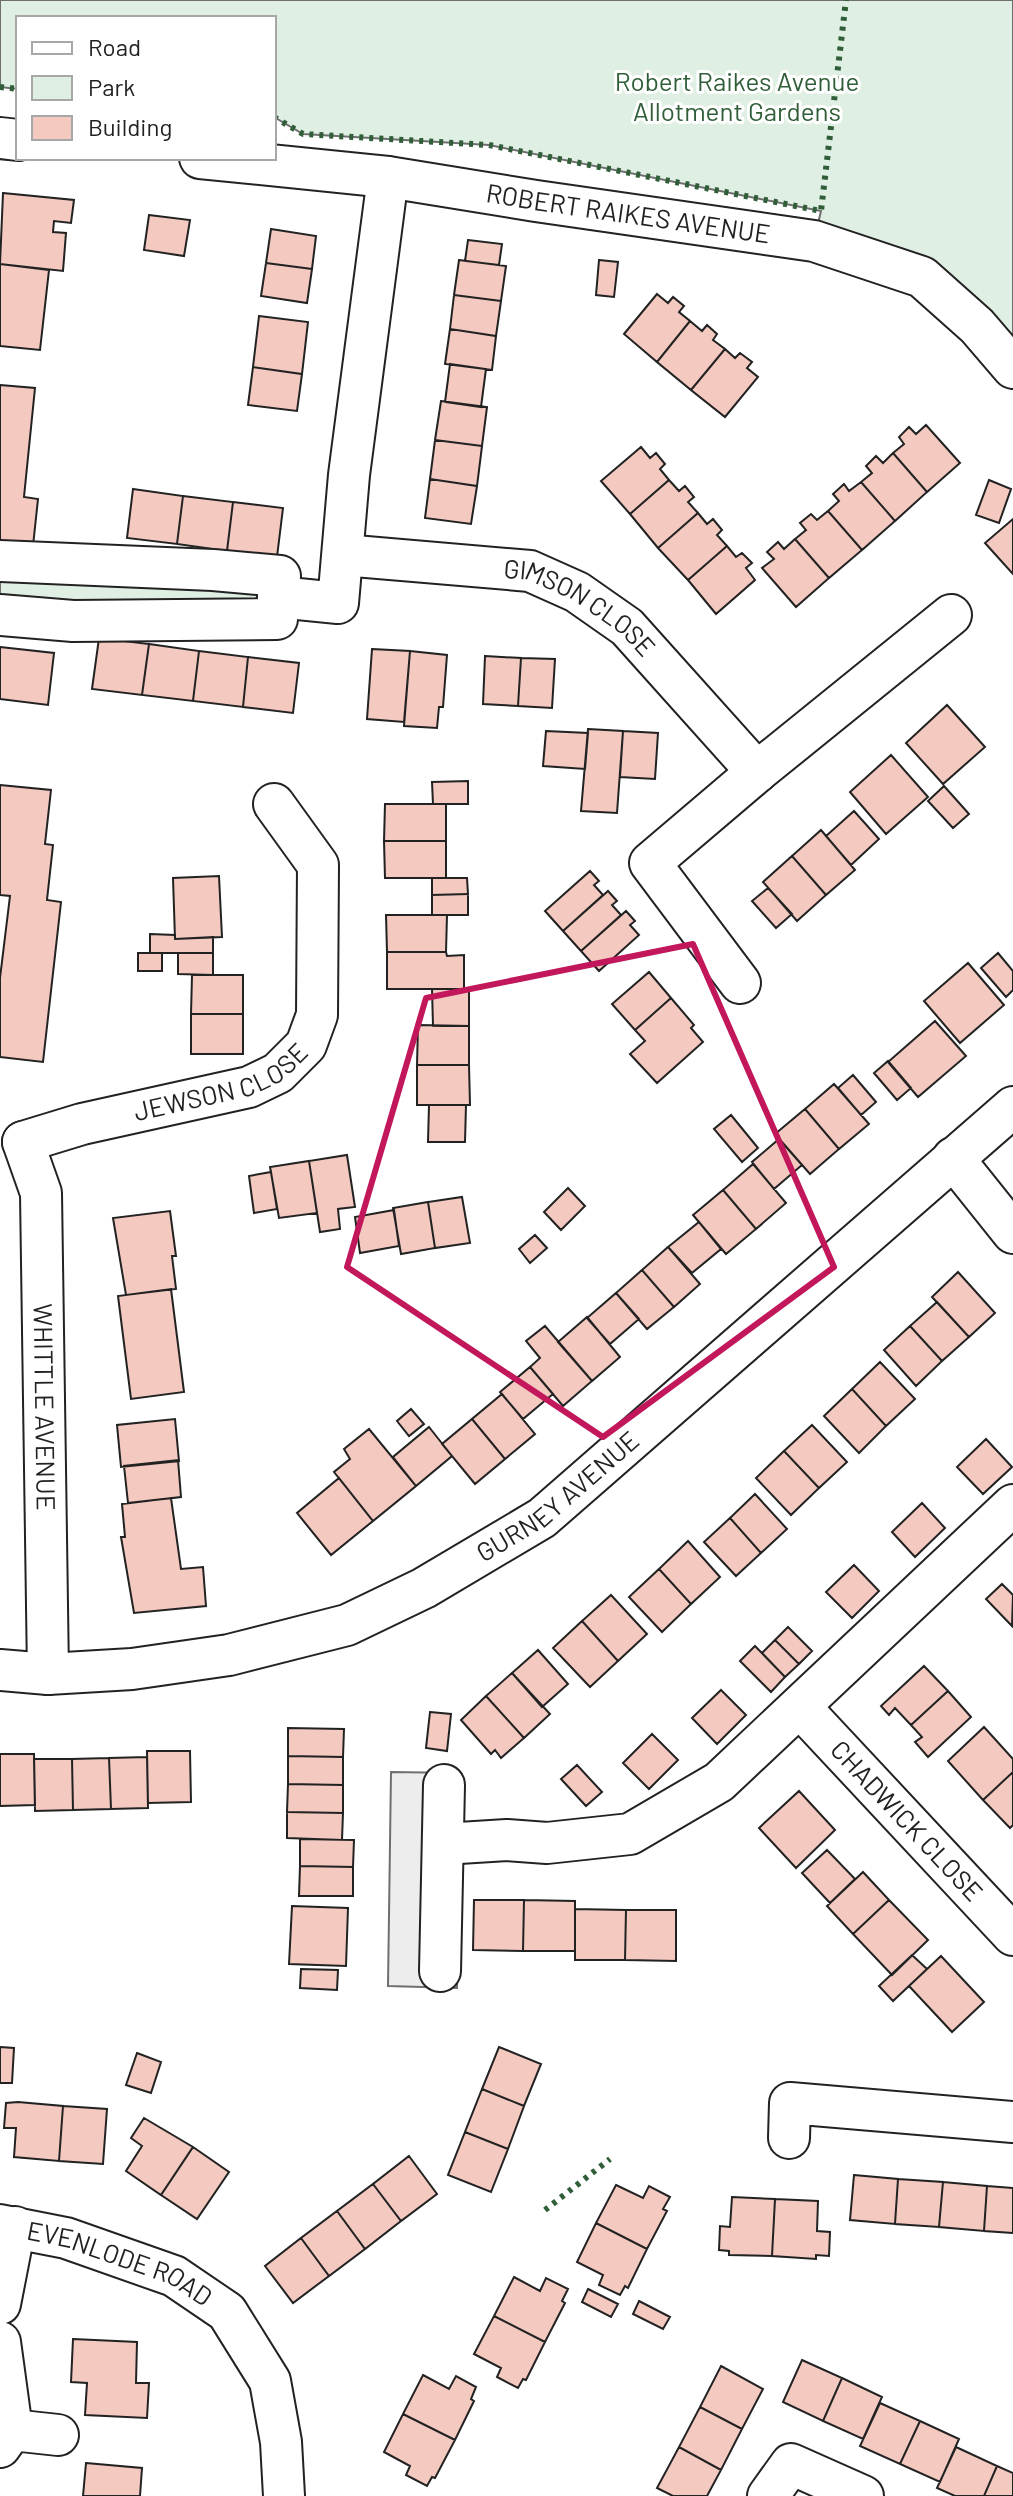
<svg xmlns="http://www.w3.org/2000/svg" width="1013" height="2496" viewBox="0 0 1013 2496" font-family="Barlow,sans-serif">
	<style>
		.green { fill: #e0efe3; stroke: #6f6f6f; stroke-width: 2 }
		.parking { fill: #ededed; stroke: #6f6f6f; stroke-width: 2 }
		.building { fill: #f3c9c0; stroke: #222; stroke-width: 2 }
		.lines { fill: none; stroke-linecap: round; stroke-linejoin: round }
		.street-casing { stroke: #222; stroke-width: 44 }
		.street { stroke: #fff; stroke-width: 40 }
		.hedge { stroke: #2f5e38; stroke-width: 6; stroke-dasharray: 4 6; stroke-linecap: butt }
		.marked { fill: none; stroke: #c2185b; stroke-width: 6; stroke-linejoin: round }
		.labels { text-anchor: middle; stroke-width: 6; stroke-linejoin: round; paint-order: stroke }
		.park-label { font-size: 26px; fill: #2f5e38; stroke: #fff }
		.street-label { font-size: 26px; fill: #222; stroke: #fff }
	</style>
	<rect width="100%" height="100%" fill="#fff"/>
	<path class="green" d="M0,0H1013V365L977,326L814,241L821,211L489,145L303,134L274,117V18H18V89L0,87Z
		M0,569L270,585L267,613L0,609Z"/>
	<path class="parking" d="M391,1772L460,1773L457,1988L388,1986Z"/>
	<path class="building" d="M3,193L74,200L71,223L54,221L53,232L66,233L63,271L0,264Z
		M149,215L190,220L184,256L144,250Z
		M271,229L316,236L312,269L266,263Z
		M468,240L502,244L499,265L465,261Z
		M459,260L506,266L501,301L454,295Z
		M599,260L618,262L614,297L596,295Z
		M266,263L312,269L307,303L261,296Z
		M0,264L49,270L40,350L0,346Z
		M657,294L668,303L673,297L684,306L679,312L690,321L657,362L624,334Z
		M454,295L501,301L496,336L450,329Z
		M259,316L308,322L302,374L253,367Z
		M690,321L702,331L707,325L717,334L713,340L725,349L691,390L657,362Z
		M450,329L496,336L492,370L445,364Z
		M725,349L735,358L740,353L752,362L747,368L758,377L725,417L691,390Z
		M450,364L486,369L481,407L445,402Z
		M253,367L302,374L297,411L248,405Z
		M0,385L35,388L24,497L38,499L33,546L0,542Z
		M441,401L487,407L482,446L435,440Z
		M926,425L960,463L927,492L893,453L904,444L899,437L909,427L916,434Z
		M435,440L482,446L477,486L430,479Z
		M641,447L650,458L656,453L665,464L660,469L669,480L630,514L601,481Z
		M893,453L927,492L895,521L861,482L872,473L866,466L876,456L883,463Z
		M430,479L477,486L471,524L425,518Z
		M669,480L679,491L685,486L694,497L688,502L698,513L658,548L630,514Z
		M989,480L1011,489L999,523L976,515Z
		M861,482L895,521L862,550L828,511L839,501L833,494L844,484L849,491Z
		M133,489L183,496L177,544L127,538Z
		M183,496L233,502L227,551L177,544Z
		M233,502L283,508L277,557L227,551Z
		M828,511L862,550L829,578L795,539L806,530L800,523L811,514L817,520Z
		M698,513L707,524L713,519L722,530L717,535L727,546L688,580L658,548Z
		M1013,519V574L985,543Z
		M795,539L829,578L796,607L762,568L774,559L767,552L778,542L784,549Z
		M727,546L736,557L742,553L752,563L746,568L755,580L716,614L688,580Z
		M99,638L149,644L142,695L92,689Z
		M149,644L199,651L193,701L142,695Z
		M0,647L54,653L48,705L0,699Z
		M372,649L410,651L404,722L367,719Z
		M199,651L248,657L243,707L193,701Z
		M410,651L447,655L443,707H439L437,728L404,726Z
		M485,656L521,658L518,706L483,704Z
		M248,657L299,663L293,713L243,707Z
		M521,658L555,659L552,708L518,706Z
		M947,705L985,747L943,784L906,743Z
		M588,729L623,731L617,813L581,811Z
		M546,731L588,733L585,769L543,766Z
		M623,731L658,733L655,779L620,777Z
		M891,755L928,797L886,834L850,792Z
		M468,781V804H433L432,782Z
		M0,785L51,790L45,844L53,845L47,900L61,902L43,1062L0,1057V978L10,896L0,895Z
		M944,786L969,814L953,828L928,801Z
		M385,804H446V841H384Z
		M854,811L879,839L851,865L826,836Z
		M821,830L855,870L826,895L792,856Z
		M384,841H446V878H385Z
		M792,856L826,895L797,921L763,882Z
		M590,871L599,881L594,885L603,895L563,931L545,911Z
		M219,876L222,937L175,939L173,878Z
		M432,878H467L468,894L432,895Z
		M768,888L792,914L776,928L752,901Z
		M608,891L617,901L612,905L621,915L581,951L563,931Z
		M468,894V915H432V895Z
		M626,911L635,921L630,925L639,935L599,971L581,951Z
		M386,915H447L446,952H387Z
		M150,934L175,935V939L213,937V953H150Z
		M387,952H446L447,956L464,955V989H387Z
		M138,953H162V971H138Z
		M178,953H213V975L178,974Z
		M998,953L1013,971V990L1006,997L981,968Z
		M968,963L1004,1005L960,1043L924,1001Z
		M649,972L671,998L635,1030L612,1004Z
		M192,975H243V1014H191Z
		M432,989H469V1026H433Z
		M671,998L694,1025L691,1028L703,1042L657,1083L630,1054L645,1041L635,1030Z
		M191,1014H243V1054H191Z
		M935,1021L966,1056L918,1097L888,1062Z
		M418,1025L469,1026V1065H417Z
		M888,1061L911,1088L897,1100L874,1073Z
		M417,1065H469L470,1105H417Z
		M853,1075L876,1102L861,1115L838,1088Z
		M834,1084L869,1124L839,1149L805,1109Z
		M429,1105H466L465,1142H428Z
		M805,1109L839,1149L810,1174L775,1134Z
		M731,1115L758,1148L742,1162L714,1129Z
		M779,1139L802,1165L774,1189L752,1162Z
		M347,1155L355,1207L338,1209L340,1229L320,1232L309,1161Z
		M309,1161L317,1213L279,1218L270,1167Z
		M753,1164L786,1203L756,1229L723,1190Z
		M271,1172L277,1209L254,1213L249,1176Z
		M568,1188L585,1206L561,1230L544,1212Z
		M723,1190L756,1229L726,1254L693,1215Z
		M462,1197L470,1243L435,1248L428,1202Z
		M428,1202L435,1248L401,1254L393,1208Z
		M394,1210L399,1246L360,1253L355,1217Z
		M170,1211L176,1256H172L176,1289L126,1295L113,1218Z
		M699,1222L721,1249L692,1273L668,1247Z
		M535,1235L547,1248L530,1263L519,1249Z
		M668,1247L700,1284L674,1307L642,1270Z
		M642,1270L674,1307L647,1329L616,1293Z
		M958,1272L995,1313L969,1337L932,1297Z
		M171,1289L184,1392L131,1399L118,1296Z
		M616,1293L639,1319L610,1344L587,1318Z
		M937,1302L969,1337L942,1361L910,1326Z
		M587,1317L620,1357L592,1381L558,1342Z
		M545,1326L592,1381L563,1406L530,1367L540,1358L526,1341Z
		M910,1326L942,1361L916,1386L884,1350Z
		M880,1362L915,1399L886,1426L852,1389Z
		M530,1367L553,1394L523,1419L500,1392Z
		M852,1389L886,1426L859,1453L824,1416Z
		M502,1394L535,1434L505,1459L472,1419Z
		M411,1409L424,1424L409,1436L397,1421Z
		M175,1419L179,1461L121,1467L117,1425Z
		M472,1419L505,1459L475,1484L442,1444Z
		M812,1425L847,1462L819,1488L784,1451Z
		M429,1427L452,1456L416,1486L393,1457Z
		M369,1429L416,1486L373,1521L334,1472L350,1459L344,1449Z
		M986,1439L1012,1467L983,1494L957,1467Z
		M784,1451L819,1488L791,1515L756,1478Z
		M178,1460L181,1497L128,1503L124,1466Z
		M339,1478L373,1521L331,1555L297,1513Z
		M755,1494L787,1529L761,1553L730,1518Z
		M171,1498L181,1569L203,1567L206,1606L134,1613L121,1537H125L122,1504Z
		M922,1503L945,1528L915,1557L892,1532Z
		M730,1518L761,1553L736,1576L704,1542Z
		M688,1541L720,1577L691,1604L659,1569Z
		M854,1565L879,1591L852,1618L826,1592Z
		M659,1569L691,1604L662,1632L629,1597Z
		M1002,1584L1013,1595L1012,1626L986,1599Z
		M611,1595L647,1634L618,1661L582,1621Z
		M582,1621L618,1661L590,1687L553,1648Z
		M788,1627L812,1651L799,1664L775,1640Z
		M775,1640L799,1664L785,1677L762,1653Z
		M755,1646L785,1677L771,1692L740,1661Z
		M538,1650L568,1684L542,1707L512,1673Z
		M924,1666L948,1691L911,1725L895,1708L889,1715L881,1706Z
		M512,1673L550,1714L524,1738L486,1696Z
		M721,1690L746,1715L717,1744L692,1718Z
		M948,1691L971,1717L928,1757L915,1742L922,1737L911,1725Z
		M486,1696L524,1738L501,1758L495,1750L491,1754L461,1720Z
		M430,1712L451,1714L447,1751L426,1748Z
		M984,1727L1013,1759V1772L983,1800L948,1761Z
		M288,1728L344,1729L343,1757L288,1756Z
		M652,1734L678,1760L649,1789L623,1763Z
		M147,1751H190L191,1802L148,1803Z
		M0,1754H34L35,1805L0,1806Z
		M288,1756L343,1757V1785L288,1784Z
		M147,1757L148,1808L111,1809L109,1758Z
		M109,1758L111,1809L73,1810L72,1759Z
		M34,1759H72L73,1810L35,1811Z
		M577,1765L602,1792L586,1806L561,1779Z
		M1013,1772V1825L1010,1828L983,1800Z
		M288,1784L343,1785V1813L287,1812Z
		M799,1791L835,1830L796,1868L759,1828Z
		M287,1812L343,1813L342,1840L287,1838Z
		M300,1839L354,1840L353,1867L300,1866Z
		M827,1850L855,1879L830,1903L802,1873Z
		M300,1866L353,1867V1896H299Z
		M863,1872L889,1900L853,1934L827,1906Z
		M474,1900H524L523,1951L473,1950Z
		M524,1900L575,1901V1951H523Z
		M889,1900L928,1940L892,1975L853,1934Z
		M292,1906L348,1908L346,1966L289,1964Z
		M575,1909L626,1910L625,1960H575Z
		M626,1910H676V1961L625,1960Z
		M912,1955L927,1969L893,2001L879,1986Z
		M941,1956L984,2002L952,2032L909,1986Z
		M301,1969L338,1970L337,1990L300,1988Z
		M0,2047L14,2048L12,2083H0Z
		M499,2047L541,2064L524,2106L482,2089Z
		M137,2053L161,2062L151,2093L126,2085Z
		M482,2089L524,2106L508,2149L465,2132Z
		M18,2102L63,2106L59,2161L14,2157L16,2128H4L6,2103Z
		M63,2106L107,2109L103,2164L59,2161Z
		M144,2118L193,2147L161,2195L126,2171L142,2146L131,2138Z
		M465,2132L508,2149L491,2192L448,2175Z
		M193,2147L229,2172L197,2219L161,2195Z
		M409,2156L437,2194L401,2221L373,2184Z
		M854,2175L898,2179L895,2224L850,2220Z
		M898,2179L943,2182L939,2227L895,2224Z
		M943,2182L987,2186L984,2231L939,2227Z
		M373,2184L401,2221L365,2249L337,2211Z
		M616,2185L643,2198L649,2186L670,2197L663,2209L667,2211L647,2249L596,2223Z
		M987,2186L1013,2188V2233L984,2231Z
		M732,2197L775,2199L772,2256L729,2255V2251L719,2250L720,2226L730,2227Z
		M775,2199L818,2201L817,2231L830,2232L829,2256L816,2255V2259L772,2256Z
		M337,2211L365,2249L329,2276L301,2238Z
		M596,2223L647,2249L628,2288L625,2286L620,2295L599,2285L603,2275L577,2262Z
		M301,2238L329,2276L293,2303L265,2266Z
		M514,2277L540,2291L546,2278L568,2289L562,2301L565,2303L545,2342L494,2316Z
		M588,2289L618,2304L611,2317L582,2302Z
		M639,2301L670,2317L663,2329L633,2314Z
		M494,2316L545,2342L526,2380L523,2379L518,2388L497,2377L501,2368L474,2354Z
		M73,2339L137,2342L136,2383H149L147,2418L85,2415L87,2383L71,2382Z
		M802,2360L842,2378L823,2421L783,2402Z
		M721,2366L763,2389L742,2429L700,2407Z
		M423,2375L449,2389L456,2376L476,2387L471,2399L474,2401L455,2440L403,2414Z
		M842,2378L882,2397L863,2439L823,2421Z
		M880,2403L920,2421L900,2464L860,2446Z
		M700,2407L742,2429L721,2470L679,2447Z
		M403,2414L455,2440L435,2478L432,2477L427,2486L406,2475L410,2466L384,2452Z
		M920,2421L959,2439L940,2482L900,2464Z
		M679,2447L721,2470L707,2496H673L657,2488Z
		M956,2447L997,2466L984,2496H955L937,2488Z
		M86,2463L142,2468L140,2496H83Z
		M997,2466L1013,2473V2496H984Z"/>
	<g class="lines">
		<defs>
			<g id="street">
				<path d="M0,138L18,140"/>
				<path id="s1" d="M200,158L388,177L536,201L814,241L922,277L977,326L1013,368"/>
				<path id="s2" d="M343,555L530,571L577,592L627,627L757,772"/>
				<path d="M0,561L213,570L280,576L278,597L338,603L349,475L388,177"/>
				<path d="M0,615L73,621L277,619L278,597"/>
				<path d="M740,983L650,863L757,772L951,615"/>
				<path id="s3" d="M23,1142L82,1124L249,1087L278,1073L306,1045L317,1015L318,865L274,804"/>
				<path id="s4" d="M23,1142L41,1193L48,1674"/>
				<path d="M953,1158L1013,1233"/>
				<path id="s5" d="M0,1670L48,1674L132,1669L229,1655L347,1625L424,1588L542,1518L1013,1107"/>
				<path id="s6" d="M800,1707L1013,1935"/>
				<path d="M443,1844L507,1840L547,1843L630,1834L719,1782L1013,1505"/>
				<path d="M440,1971L444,1785"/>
				<path d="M789,2138L790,2103L1013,2122"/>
				<path id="s7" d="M0,2225L66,2238L174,2276L227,2312L270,2381L281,2442L284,2496"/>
				<path d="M0,2304L15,2227"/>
				<path d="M0,2342L12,2430"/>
				<path d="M0,2447L12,2430L58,2435"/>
				<path d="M768,2496L791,2464L863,2496"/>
			</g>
		</defs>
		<use href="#street" class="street-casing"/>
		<use href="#street" class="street"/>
		<path class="hedge" d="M0,87L18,89
			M274,117L303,134L489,145L821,211L846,0
			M545,2210L610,2159"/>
	</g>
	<path class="marked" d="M693,944L834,1267L603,1437L347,1267L426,998Z"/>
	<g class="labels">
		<g class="park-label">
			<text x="737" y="91">Robert Raikes Avenue<tspan x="737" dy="30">Allotment Gardens</tspan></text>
		</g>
		<g class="street-label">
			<text dy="9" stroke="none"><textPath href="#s1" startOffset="432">ROBERT RAIKES AVENUE</textPath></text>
			<text dy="9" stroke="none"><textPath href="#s2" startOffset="248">GIMSON CLOSE</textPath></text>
			<text dy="9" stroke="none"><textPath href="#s3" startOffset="208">JEWSON CLOSE</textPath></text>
			<text dy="9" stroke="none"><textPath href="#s4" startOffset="268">WHITTLE AVENUE</textPath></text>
			<text dy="9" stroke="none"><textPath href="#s5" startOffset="600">GURNEY AVENUE</textPath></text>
			<text dy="9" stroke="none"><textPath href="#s6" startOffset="156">CHADWICK CLOSE</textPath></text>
			<text dy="9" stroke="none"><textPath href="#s7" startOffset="126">EVENLODE ROAD</textPath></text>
		</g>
	</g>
	<rect x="16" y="16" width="260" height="144" fill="#ffffff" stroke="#a7a7a7" stroke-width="2"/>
	<rect x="32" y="42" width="40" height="12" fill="#ffffff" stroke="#a7a7a7" stroke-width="2"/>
	<text x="88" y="56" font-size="24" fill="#222222">Road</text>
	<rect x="32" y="76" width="40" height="24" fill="#e0efe3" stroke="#a7a7a7" stroke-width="2"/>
	<text x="88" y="96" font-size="24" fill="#222222">Park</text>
	<rect x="32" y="116" width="40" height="24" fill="#f3c9c0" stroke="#a7a7a7" stroke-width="2"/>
	<text x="88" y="136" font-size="24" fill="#222222">Building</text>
</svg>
